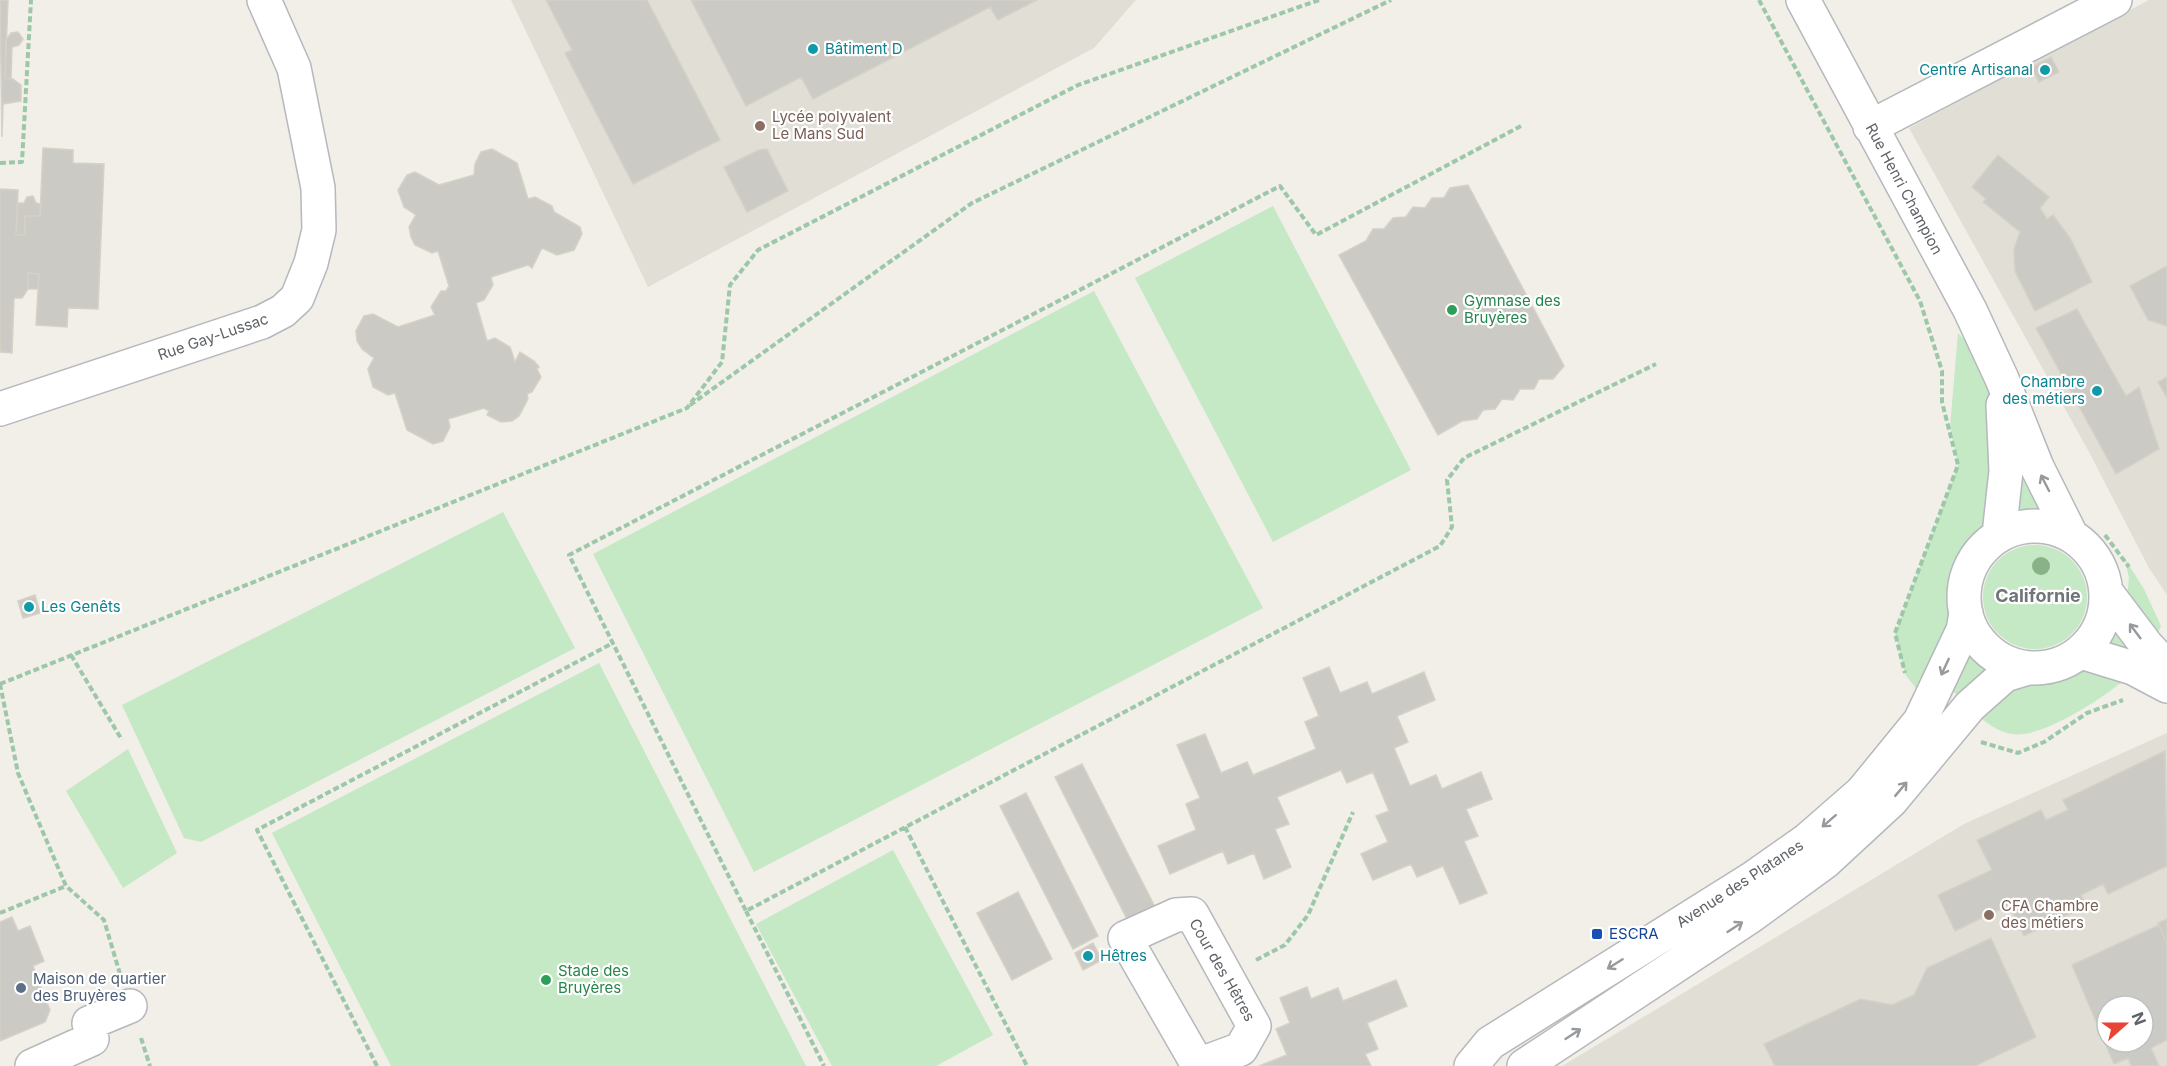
<svg xmlns="http://www.w3.org/2000/svg" width="2167" height="1066" viewBox="0 0 2167 1066" font-family="Inter,sans-serif">
	<style>
		.education { fill: #e1ded6; fill-rule: evenodd }
		.green { fill: #c5e8c5 }
		.building { fill: #cccac5; stroke: #d6d1c6; stroke-width: 1.5; fill-rule: evenodd }
		.lines { fill: none; stroke-linecap: round; stroke-linejoin: round }
		.minor-casing { stroke: #b5b8bc; stroke-width: 36 }
		.path { stroke: #9cc7a9; stroke-width: 4; stroke-dasharray: 6 3; stroke-linecap: butt }
		.minor { stroke: #fff; stroke-width: 33 }
		.tree { fill: #89b387 }
		.oneway { stroke: #979a9d }
		.culture-dot { fill: #0f9aa8; stroke: #fff; stroke-width: 2 }
		.education-dot { fill: #8d6e63; stroke: #fff; stroke-width: 2 }
		.leisure-dot { fill: #2e9e5b; stroke: #fff; stroke-width: 2 }
		.transit-dot { fill: #1a4fb4; stroke: #fff; stroke-width: 2 }
		.service-dot { fill: #5c6f8a; stroke: #fff; stroke-width: 2 }
		.labels { text-anchor: middle; stroke-width: 4.5; stroke-linejoin: round; paint-order: stroke }
		.culture-label { font-size: 15px; fill: #0d838f; stroke: #fff; text-anchor: start }
		.education-label { font-size: 15px; fill: #785e54; stroke: #fff; text-anchor: start }
		.street-label { font-size: 15px; fill: #5f6368; stroke: #fff }
		.leisure-label { font-size: 15px; fill: #27864d; stroke: #fff; text-anchor: start }
		.transit-label { font-size: 15px; fill: #164399; stroke: #fff; text-anchor: start }
		.service-label { font-size: 15px; fill: #4e5e75; stroke: #fff; text-anchor: start }
		.quarter-label { font-size: 18px; font-weight: bold; fill: #70757a; stroke: #fff }
	</style>
	<rect width="100%" height="100%" fill="#f1efe8"/>
	<path class="education" d="M511,0H1136L1094,48L648,287Z
		M2149,0H2167V595L2149,568L2089,452L1909,128Z
		M2167,733V1066H1562L1964,824ZM2107,1006H2143V1042H2107Z"/>
	<path class="green" d="M1273,206L1411,470L1273,542L1135,278Z
		M1094,291L1263,608L754,872L593,554Z
		M1958,333L2002,379L2058,530C2033,523 2015,527 1993,540C1980,547 1971,562 1967,576C1963,591 1964,603 1969,617C1989,686 2082,683 2104,616H2125L2129,578L2125,559L2144,589L2161,626C2155,641 2134,672 2122,682C2100,700 2040,739 2012,734C1985,730 1960,697 1941,679L1918,691L1905,674L1895,633L1958,465L1950,427Z
		M503,512L575,648L201,842L184,838L122,705Z
		M1983 597a52 52 0 1 1 104 0a52 52 0 1 1-104 0Z
		M599,663L806,1066H391L272,833Z
		M128,749L177,853L123,888L66,791Z
		M893,850L993,1035L936,1066H832L756,924Z"/>
	<path class="building" d="M0,0H8L5,78L13,79L21,85V101L3,104L2,137Z
		M546,0H647L720,140L633,184L565,53L572,50Z
		M691,0H1037L998,20L990,7L813,99L801,77L746,106Z
		M18,32L23,39L19,45L12,47L11,79L5,78L6,40L11,33Z
		M2051,57L2059,72L2039,82L2031,67Z
		M43,148L73,150V163L104,164L98,309L68,308L67,327L36,325L39,274L28,273V289L22,298H14L12,353L0,352V189L18,190L16,235H25V216H40Z
		M492,149L517,163L528,199L535,197L552,206L554,212L580,227L582,234L574,250L557,255L542,248L532,268L528,265L491,277L493,285L484,300L476,303L487,341L495,338L510,347L515,362L520,352L534,361L539,367L537,369L541,377L532,392L527,394L528,399L519,416L512,421L501,422L487,415L489,411L484,408L448,419L450,427L443,441L433,444L407,430L395,393L388,395L373,387L368,369L374,358L362,349L357,341L356,331L364,316L373,314L398,327L435,315L431,307L441,291H446L449,286L438,251L432,253L415,245L411,237L409,227L416,215L404,207L398,190L407,175L415,172L439,185L474,175L475,164L481,152Z
		M767,149L788,191L747,212L724,167L759,150Z
		M1998,155L2049,197L2040,208L2047,219L2053,215L2070,238L2092,282L2035,311L2015,271L2014,249L2020,232L1983,202L1986,199L1972,187Z
		M1468,185L1564,366L1553,379H1539L1534,389H1520L1513,400L1502,399L1495,409L1483,410L1477,419L1462,421L1438,435L1339,255L1366,241L1373,229H1384L1393,218L1406,217L1413,207L1425,208L1432,198H1444L1450,188Z
		M33,196L36,203L41,204L40,216H25V235H16L18,203H24L27,197Z
		M2167,266V326L2148,320L2130,286Z
		M28,273L39,274L38,289H28Z
		M2077,309L2126,396L2139,387L2159,449L2116,474L2036,328Z
		M2167,377V398L2158,382Z
		M35,595L40,613L23,618L18,601Z
		M1329,667L1340,693L1367,682L1372,694L1424,672L1435,700L1397,716L1408,742L1394,748L1410,786L1436,775L1442,789L1481,772L1492,799L1466,809L1478,836L1464,841L1487,893L1460,904L1443,866L1417,877L1411,864L1373,880L1361,854L1388,842L1376,816L1389,811L1373,772L1347,783L1341,770L1277,797L1289,824L1275,829L1291,867L1264,879L1254,853L1228,864L1223,851L1170,874L1158,846L1196,830L1186,804L1200,798L1177,745L1205,734L1221,773L1247,762L1253,775L1316,749L1305,722L1319,716L1303,678Z
		M2165,751L2167,866L2108,894L2103,884L2081,895L2087,906L2024,936L2009,905L1955,931L1938,895L1992,870L1977,840L2041,810L2046,820L2068,810L2063,800Z
		M1082,764L1155,907L1128,921L1055,777Z
		M1026,793L1098,936L1073,949L1000,806Z
		M1018,892L1052,959L1012,980L977,913Z
		M12,917L18,931L30,926L44,961L33,966L50,1010L45,1022L0,1041V922Z
		M2167,919V944L2158,923Z
		M2159,925L2167,944V1040L2151,1048L2159,1066H2131L2128,1058L2114,1064L2072,965ZM2107,1006H2143V1042H2107Z
		M1991,938L2036,1037L1975,1066H1775L1764,1044L1861,999L1892,1005L1914,995L1927,968Z
		M1093,943L1102,960L1083,970L1075,953Z
		M1396,980L1407,1006L1367,1023L1378,1049L1365,1054L1371,1066H1259L1287,1055L1276,1029L1290,1023L1280,998L1307,987L1311,999L1338,988L1343,1001Z"/>
	<g class="lines">
		<defs>
			<path id="minor" d="M1803,0L1970,310L2002,379L2037,467L2071,535
				M1870,127L2115,0
				M0,409L262,322L283,311L297,298L311,263L319,230L318,188L294,68L264,0
				M1964 597a71 71 0 1 1 142 0a71 71 0 1 1-142 0Z
				M1999,535L2006,471L2003,405
				M2107,593L2147,646L2167,667
				M2081,652L2133,668L2167,686
				M1192,914L1254,1026L1241,1049L1198,1065L1125,938L1176,915Z
				M32,1066L92,1039L89,1023L130,1006
				M1471,1066L1490,1043L1753,878L1807,840L1862,792L1920,721L1963,630L1966,613
				M1524,1066L1751,916L1825,862L1891,801L1970,706L2005,675L2028,668"/>
		</defs>
		<use href="#minor" class="minor-casing"/>
		<path class="path" d="M1759,0L1920,301L1942,371V402L1958,465L1895,633L1905,673
			M1521,126L1316,235L1280,186L569,555L746,911L1440,546L1452,527L1447,480L1464,458L1656,364
			M0,163L22,162L31,0
			M690,405L972,203L1391,0
			M2105,535L2129,567
			M71,655L122,740
			M0,684L687,408L722,362L730,285L758,250L1078,85L1319,0
			M0,684L18,773L36,816L66,886L104,920L120,974
			M1981,742L2018,753L2044,742L2087,713L2123,700
			M905,827L1027,1066
			M746,911L824,1066
			M0,913L66,886
			M1256,960L1285,945L1308,915L1353,812
			M141,1038L150,1066
			M377,1066L257,830L613,643"/>
		<use href="#minor" class="minor"/>
	</g>
	<circle class="tree" cx="2041" cy="566" r="9"/>
	<defs><path id="oneway-shaft" d="M-6 0H5M1.5-3L5.5 0L1.5 3" fill="none" stroke-width="1.6" stroke-linecap="round" stroke-linejoin="round" transform="scale(1.5)"/></defs>
	<g class="oneway">
		<use href="#oneway-shaft" transform="translate(2045 483) rotate(-117)"/>
		<use href="#oneway-shaft" transform="translate(2135 631) rotate(-127)"/>
		<use href="#oneway-shaft" transform="translate(1945 667) rotate(115)"/>
		<use href="#oneway-shaft" transform="translate(1901 789) rotate(-50)"/>
		<use href="#oneway-shaft" transform="translate(1829 821) rotate(139)"/>
		<use href="#oneway-shaft" transform="translate(1735 927) rotate(-33)"/>
		<use href="#oneway-shaft" transform="translate(1615 964) rotate(148)"/>
		<use href="#oneway-shaft" transform="translate(1573 1034) rotate(-33)"/>
	</g>
	<g class="culture-dot">
		<circle cx="813" cy="49" r="6"/>
		<circle cx="2045" cy="70" r="6"/>
		<circle cx="2097" cy="391" r="6"/>
		<circle cx="29" cy="607" r="6"/>
		<circle cx="1088" cy="956" r="6"/>
	</g>
	<g class="education-dot">
		<circle cx="760" cy="126" r="6"/>
		<circle cx="1989" cy="915" r="6"/>
	</g>
	<g class="leisure-dot">
		<circle cx="1452" cy="310" r="6"/>
		<circle cx="546" cy="980" r="6"/>
	</g>
	<rect class="transit-dot" x="1591" y="928" width="12" height="12" rx="3"/>
	<circle class="service-dot" cx="21" cy="988" r="6"/>
	<g class="labels">
		<g class="culture-label">
			<text x="825" y="54">Bâtiment D</text>
			<text x="2033" y="75" text-anchor="end">Centre Artisanal</text>
			<text x="2085" y="387" text-anchor="end">Chambre<tspan x="2085" dy="17">des métiers</tspan></text>
			<text x="41" y="612">Les Genêts</text>
			<text x="1100" y="961">Hêtres</text>
		</g>
		<g class="education-label">
			<text x="772" y="122">Lycée polyvalent<tspan x="772" dy="17">Le Mans Sud</tspan></text>
			<text x="2001" y="911">CFA Chambre<tspan x="2001" dy="17">des métiers</tspan></text>
		</g>
		<g class="street-label">
			<text transform="translate(1904 189) rotate(62)" y="5">Rue Henri Champion</text>
			<text transform="translate(213 337) rotate(-19)" y="5">Rue Gay-Lussac</text>
			<text transform="translate(1740 884) rotate(-33)" y="5">Avenue des Platanes</text>
			<text transform="translate(1222 970) rotate(60)" y="5">Cour des Hêtres</text>
		</g>
		<g class="leisure-label">
			<text x="1464" y="306">Gymnase des<tspan x="1464" dy="17">Bruyères</tspan></text>
			<text x="558" y="976">Stade des<tspan x="558" dy="17">Bruyères</tspan></text>
		</g>
		<g class="transit-label">
			<text x="1609" y="939">ESCRA</text>
		</g>
		<g class="service-label">
			<text x="33" y="984">Maison de quartier<tspan x="33" dy="17">des Bruyères</tspan></text>
		</g>
		<g class="quarter-label">
			<text x="2038" y="602">Californie</text>
		</g>
	</g>
	<g transform="translate(2125 1024) rotate(69)"><circle r="28" fill="#ffffff" stroke="#bfc1c3" stroke-width="1.5"/>
	<path d="M0-4.5L10 22L0 15L-10 22Z" fill="#ea4335"/>
	<text y="-9" font-size="16" font-weight="bold" text-anchor="middle" fill="#5f6368">N</text>
	</g>
</svg>
